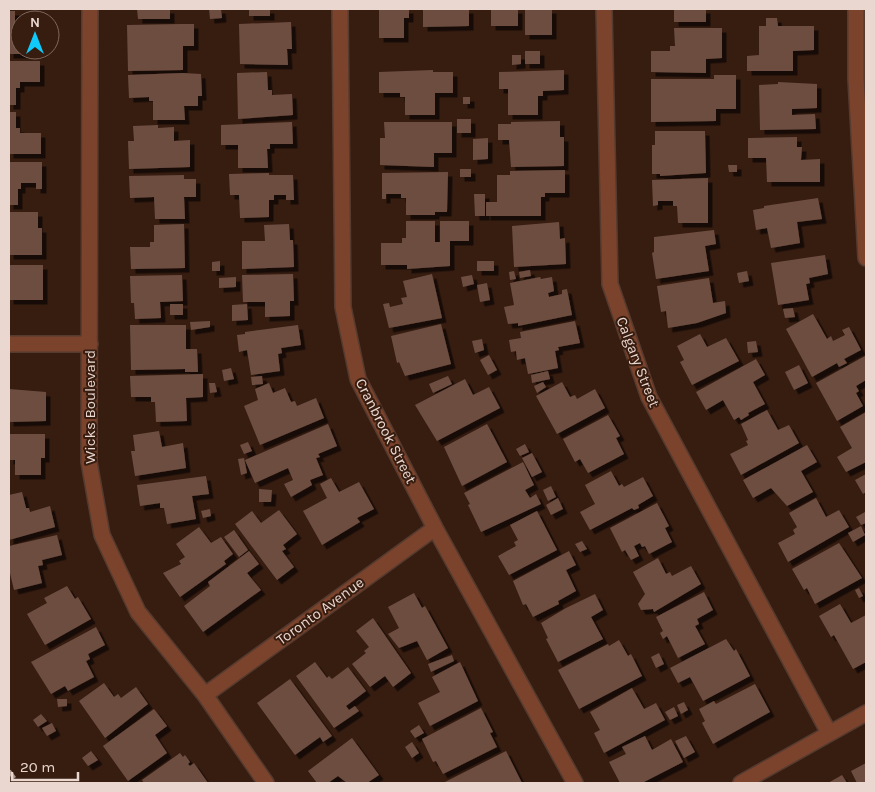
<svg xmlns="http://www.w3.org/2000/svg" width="875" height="792" viewBox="0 0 875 792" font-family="Karla,sans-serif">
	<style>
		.building { fill: #6d4e41; filter: url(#shadow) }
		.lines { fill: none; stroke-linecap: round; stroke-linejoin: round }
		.street-casing { stroke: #543a2f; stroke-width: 18 }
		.street { stroke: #7b432c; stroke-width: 15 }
		.rail { stroke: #ad978e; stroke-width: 4; stroke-dasharray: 9 9; stroke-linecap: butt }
		.labels { text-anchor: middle; stroke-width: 4; stroke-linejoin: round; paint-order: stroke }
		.street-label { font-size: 15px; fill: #ead7cf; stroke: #371c10 }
	</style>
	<defs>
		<filter id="shadow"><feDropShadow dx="4.5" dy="4.5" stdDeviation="0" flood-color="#0009"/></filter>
	</defs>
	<rect width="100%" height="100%" fill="#371c10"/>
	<path class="building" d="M137,9H170V19H138Z
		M209,9H221L222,18L210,19Z
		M249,9H270V16H249Z
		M379,9H409V18H404V38H379Z
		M423,9H469V26L423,27Z
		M491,9H518V26H491Z
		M525,9H552V35H525Z
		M674,9H706V22H674Z
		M9,11H15V28H20V50H40V54H9Z
		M766,18H777L778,26H814V50L793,51V71H747V56L759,55V26H766Z
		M291,22L292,49H287L288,65L240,64L239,24Z
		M182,24H194V46H183V70L128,71L127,25Z
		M674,28H722V58L706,59V73L651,72V51H670V46H675Z
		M525,51H540V64H525Z
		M512,55H521V64L512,65Z
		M9,61H40V82H20V88H16V105H9Z
		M433,70V72H453V93H435V115H405V97H400V93H379V72Z
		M564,70V90L543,91V96H538V115H508V89H499V72Z
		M267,72L268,90H272V95L292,94L293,115L238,119L237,73Z
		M183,73L201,74L202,96H198V106H184L185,120H153V101H149V97L129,98L128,75Z
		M714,75H736V109H716V121L651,122V79H714Z
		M778,82L817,84V108L792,109V115L815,114L816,129L760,130L759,85L778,84Z
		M463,97H470V104H463Z
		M9,112H16V128H20V133H41V154H9Z
		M457,119H471V133H457Z
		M560,121V137H564V166L511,167L509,140H498V124H511V122Z
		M292,122L293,144H270V149H267L268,168H238V145H221V125Z
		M384,122H452V153H434V167L380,165V138H385Z
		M158,125V128L174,127V141L190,140V167L129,169L128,141H134L133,126Z
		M655,131H705L706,173L660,176V174H652V145H655Z
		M797,137V147H802L801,160L820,159V182H767L766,158H748V138Z
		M488,138V159L473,160V139Z
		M9,162H42V189H36V183H21V189H18V205H9Z
		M728,165H737V172H729Z
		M460,169H471V177H460Z
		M565,170V193H545V197H541V216H486V202H497V175H510V171Z
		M448,172L447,212H435V215H406V198H401V194H386V199H382V173Z
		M269,173V175H293L294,200H286V195H274V200H269V217L240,218L239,195H230L229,174Z
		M184,175V179H196V197H184L185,219H155L154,197L130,198L129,176Z
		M708,178V223H678L677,206H673V201H658V205L653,206L652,180Z
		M474,194H485V216H475Z
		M818,198L822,219L797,222L800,243L771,248L767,228L756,230L753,210L764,208V206Z
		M9,212H38V228H42V255H9Z
		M406,221H435V242H440V221H469V241H450V266L407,269V265H381V243H402V238H406Z
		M559,222L560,239L565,238L566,264L514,267L512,226Z
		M184,224L185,268L131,269L130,247H150V242H154V225Z
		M289,224L290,240H293L294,267L242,269V241H265L264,225Z
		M714,230L716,244L705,246L709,271L656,279L652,253L654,252V237Z
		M825,255L828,274L809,278L810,283L806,284L809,300L778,305L771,263Z
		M220,261V271H212V262Z
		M477,261H494V271H477Z
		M9,265H43V300H9Z
		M530,270L531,276L520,278L519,272Z
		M514,271L516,279L510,280L509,272Z
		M747,271L749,281L739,283L737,273Z
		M293,274L294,301H290V316L265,317V302H243L242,275Z
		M432,274L442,318L389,328L383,304L389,303L390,307L403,304L401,298L407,297L403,281Z
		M182,275L183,301L160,302L161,318L135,319L134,303H131L130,276Z
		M472,275L474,284L463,287L461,277Z
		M236,277V287L219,288V278Z
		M540,277L541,279L552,277L554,291L548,293L549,297L562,294V290L567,289L572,315L518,326V323L508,324L504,307L514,305L510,283Z
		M709,278L713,303L725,301L726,313L697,323L668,328L666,311L661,312L657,286Z
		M487,283L490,300L480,302L477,285Z
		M170,304H183V315H170Z
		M247,304L248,320L232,321V305Z
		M793,308L795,317L785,318L783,309Z
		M813,314L827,339L831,336L833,341L845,335L842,330L849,327L861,350L844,359L847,363L839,367L837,363L812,377L786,329Z
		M210,321V327L191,330L190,322Z
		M575,321L580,343L558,347L559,350L555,351L558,368L528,374L525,358L517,360L516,351L511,352L509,340L521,338L520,332Z
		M441,324L451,364L405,376L399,362L397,363L391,336Z
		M130,325H186V349H197L198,372H185V369L131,370Z
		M298,325L301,345L281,348L282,353L278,354L280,371L251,375L247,350L239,352L237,335L245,334V332Z
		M700,334L707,347L726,338L739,361L692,385L680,362L684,360L677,346Z
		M482,339L484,350L475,353L472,341Z
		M756,341L758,352L748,353L747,342Z
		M489,355L497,370L488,375L480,360Z
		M865,356L866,380L856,386L859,391L856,393L863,406L837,421L816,383Z
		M756,359L765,375L753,382L765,404L748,413L749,415L741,420L739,417L734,420L723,400L706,410L696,392Z
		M799,365L808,383L794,390L785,372Z
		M231,368L234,379L224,381L222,370Z
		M548,371L550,379L532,383L531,375Z
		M203,374V397L186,398L187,421L156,422L155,402H151V397H131L130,376Z
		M262,376L263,384L252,385L251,377Z
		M448,376L452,384L433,393L429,384Z
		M465,379L473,395L489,387L500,408L437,441L415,405Z
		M543,382L546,387L537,393L534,386Z
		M562,382L570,397L575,395L577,399L595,389L605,408L557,434L536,396Z
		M209,383H215L217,392L210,393Z
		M269,383L273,393L285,388L291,402L295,401L297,406L316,398L324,418L260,445L244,406L258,400L255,389Z
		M9,389L46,392V421L9,422Z
		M767,410L778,430L789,425L799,443L741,475L730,454L748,445L746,441L748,440L741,424Z
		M866,412V462L846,472L837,457L852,448L840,427Z
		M608,415L620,436L616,438L624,454L588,473L580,459L575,462L563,439Z
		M328,424L337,446L318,454L320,457L316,458L323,475L310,480L312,485L291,497L284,484L293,480L288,468L255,483L245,460Z
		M487,424L507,462L462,486L444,447Z
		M159,431L162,447L183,443L186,468L135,476L131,451H135L133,435Z
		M9,434H45V458H41V475H15V460H9Z
		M248,442L252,451L244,454L240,445Z
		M525,444L529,452L520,456L516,449Z
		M807,445L817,462L801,471L813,492L787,506L771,488L753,498L743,480Z
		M532,453L542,472L532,477L522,458Z
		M244,458L247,473L241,475L238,459Z
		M523,462L534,485L525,490L530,498L536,494L541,504L481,532L470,509L468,505L470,504L464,493Z
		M611,471L619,486L622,484L624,487L643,477L653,496L638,505L639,508L634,510L632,508L590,530L580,512L595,504L585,485Z
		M866,474V492L863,494L855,480Z
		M206,476L209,494L192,496L196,519L167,524L164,508H160V503L140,506L137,485Z
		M331,478L339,492L359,482L374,509L357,518L360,522L322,545L303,511L327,498L320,484Z
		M551,486L556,497L548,501L543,490Z
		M259,489L272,490L271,502H259Z
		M22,492L26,508H29L30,512L50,506L55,527L9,540V495Z
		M558,498L563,509L551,515L546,505Z
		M816,498L826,517L839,510L849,527L788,562L778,543L795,534L793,530L797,527L789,513Z
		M657,503L669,526L665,528L672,542L649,554L645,546L642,547L640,543L634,546L639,556L631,560L625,550L622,552L610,528Z
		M210,509L211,516L203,518L201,511Z
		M279,510L297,534L283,545L286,549L282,551L294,567L277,580L235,524L252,511L261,523Z
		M537,511L557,550L509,575L498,556L516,546L514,542L518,540L510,525Z
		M865,512L866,523L861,525L856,517Z
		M861,526L865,535L853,542L848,533Z
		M199,527L211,543L221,537L233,554L224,561L226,564L180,597L163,573L181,564L179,561L185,557L176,544Z
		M234,530L248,550L239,557L224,537Z
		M57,535L62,555L42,560L43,565L38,566L42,583L14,590L9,569V546Z
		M582,541L587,549L580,552L575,544Z
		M839,543L862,578L815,604L807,588L804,590L792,569Z
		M249,551L259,564L247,573L261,590L203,632L184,606L210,586L208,582Z
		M569,551L576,565L566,570L576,591L558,601L559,604L533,617L526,604L523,605L513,581Z
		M658,558L666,574L670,572L672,576L691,566L701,584L654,612L653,609L641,610L638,604L645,594L633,572Z
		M67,586L75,599L78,597L91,619L45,645L27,614L47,603L44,598Z
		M859,588L863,596L859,598L855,590Z
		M704,592L713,610L697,619L699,624L695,626L705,644L678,658L667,636L663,639L660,633L663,631L656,617Z
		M414,593L422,608L425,606L448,648L427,660L417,641L399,648L388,634L399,628L388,607Z
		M595,594L603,610L591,617L603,639L558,662L546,639L548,638L541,623L566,608Z
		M840,604L851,623L866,615V662L853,669L834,635L831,637L819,616Z
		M373,618L411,673L393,687L385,676L370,687L352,664L366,653L364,651L369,647L356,631Z
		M96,627L105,645L88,654L90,659L86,661L94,677L68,691L65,686L51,694L31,662Z
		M726,639L734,651L736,649L750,676L703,701L690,677L678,683L670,668Z
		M619,640L628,656L631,654L642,676L579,709L558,670L608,644L609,646Z
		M659,653L664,664L656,668L651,657Z
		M452,655L454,661L431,672L428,664Z
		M315,662L327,678L329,676L332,679L348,667L366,691L346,706L349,710L355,706L359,711L334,728L296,676Z
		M460,662L478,701L430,726L418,703L440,692L432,677Z
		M290,679L332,736L323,742L320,737L295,755L257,703Z
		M104,683L114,697L118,694L121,698L136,687L148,704L105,738L79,701Z
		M755,684L770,712L713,744L702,723L705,721L699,709L714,701L716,704Z
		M632,688L644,709L656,703L665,720L604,753L594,733L600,730L590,712Z
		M57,699H67V706L58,707Z
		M684,702L688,710L681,714L677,705Z
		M674,707L678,716L670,720L665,712Z
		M481,708L493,732L490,733L497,747L443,774L436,761L433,762L422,739Z
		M154,709L167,726L155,735L167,753L128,781L103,746Z
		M41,714L47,721L38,727L33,720Z
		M52,723L56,731L47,736L42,728Z
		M419,725L424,733L415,738L410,731Z
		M645,736L652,750L671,739L683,762L642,783H620L609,762L626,754L622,747Z
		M686,736L695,752L684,758L675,741Z
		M352,738L379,775L367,783H347L338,776L328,783H317L308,771Z
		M412,742L419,753L412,758L405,747Z
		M91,751L98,760L88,766L82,758Z
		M506,751L522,783H443Z
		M180,753L183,757L185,755L190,762L188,764L190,766L194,763L208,783H144L142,780Z
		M866,763V783H857L851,771Z
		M842,775L847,783H828Z"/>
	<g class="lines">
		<defs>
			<path id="street" d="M90,9L89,462L102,535L138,612L205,695L266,783
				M340,9L343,307L358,379L435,528L575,783
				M604,9L610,284L649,397L829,733
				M856,9V79L866,258
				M9,344H90
				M205,695L435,528
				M741,783L866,713"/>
		</defs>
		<use href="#street" class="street-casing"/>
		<use href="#street" class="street"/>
		<path class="rail" d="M9,771L18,783"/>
	</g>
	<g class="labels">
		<g class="street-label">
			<text transform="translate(638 362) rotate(69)" y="5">Calgary Street</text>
			<text transform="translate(90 407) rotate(-90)" y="5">Wicks Boulevard</text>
			<text transform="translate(386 431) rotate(63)" y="5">Cranbrook Street</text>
			<text transform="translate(320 611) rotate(-36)" y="5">Toronto Avenue</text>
		</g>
	</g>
	<rect width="875" height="792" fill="none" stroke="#ead7cf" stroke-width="20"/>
	<g transform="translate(35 35)"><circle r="24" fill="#371c10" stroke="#7f675c"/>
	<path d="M0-4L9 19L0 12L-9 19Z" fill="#0fcafa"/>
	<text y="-8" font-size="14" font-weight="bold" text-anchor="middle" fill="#ead7cf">N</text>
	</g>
	<path d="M12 772v8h66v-8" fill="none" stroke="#ead7cf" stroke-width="2.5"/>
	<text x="20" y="772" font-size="15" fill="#ead7cf" stroke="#371c10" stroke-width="4" paint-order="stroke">20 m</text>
</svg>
